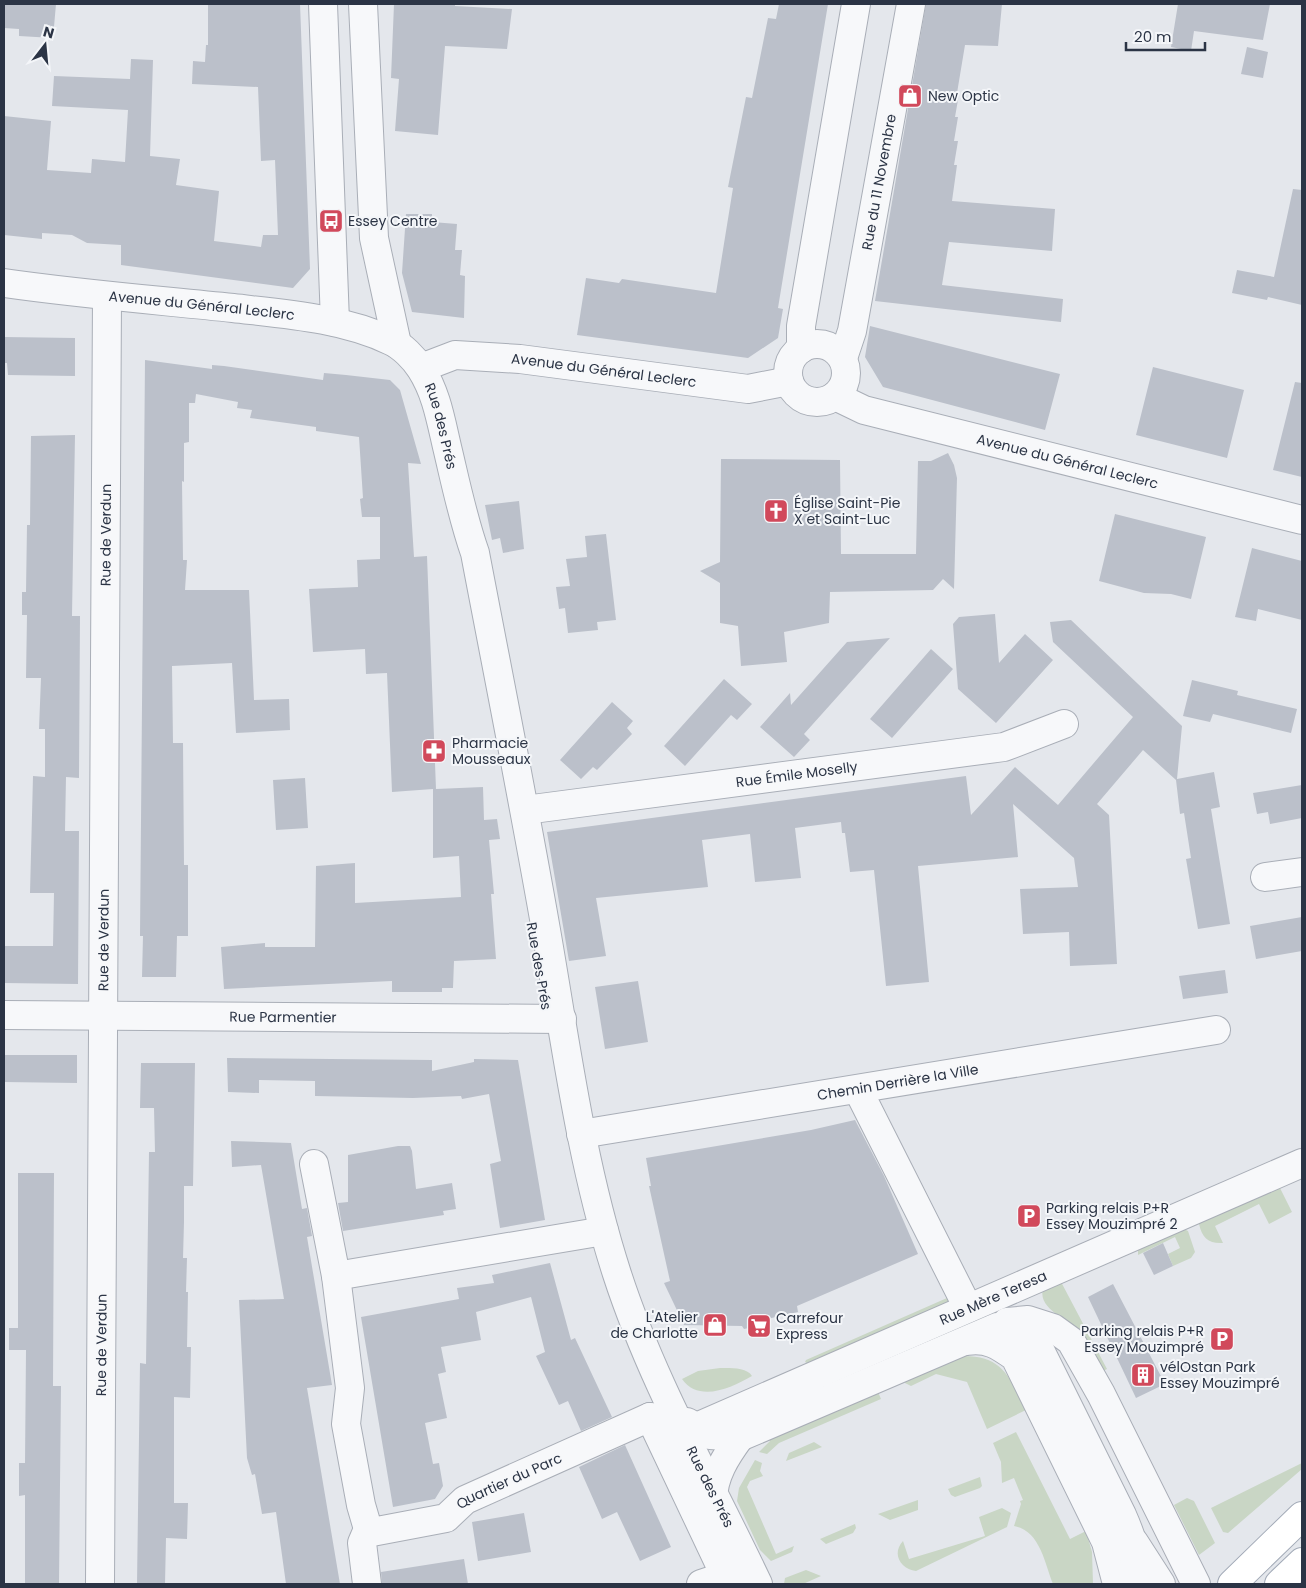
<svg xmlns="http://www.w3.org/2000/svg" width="1306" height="1588" viewBox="0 0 1306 1588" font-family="Poppins,sans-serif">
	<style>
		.green { fill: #c9d6c5 }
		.building { fill: #bbc0ca }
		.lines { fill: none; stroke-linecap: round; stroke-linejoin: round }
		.minor-casing { stroke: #a9aeb7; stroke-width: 30 }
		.major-casing { stroke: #a3abb8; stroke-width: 30 }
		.minor { stroke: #f7f8fa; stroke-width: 28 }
		.major { stroke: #fff; stroke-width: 28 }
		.labels { text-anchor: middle; stroke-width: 4; stroke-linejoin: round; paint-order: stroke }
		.poi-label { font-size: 14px; fill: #2b3445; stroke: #f4f6f9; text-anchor: start }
		.street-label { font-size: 14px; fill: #2b3445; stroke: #f4f6f9 }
	</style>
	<rect width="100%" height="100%" fill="#e4e7ec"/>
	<path class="green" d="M1279,1186L1292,1212L1269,1224L1259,1204L1215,1226L1223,1243C1209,1244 1202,1238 1199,1224L1200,1220Z
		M1182,1228L1188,1231L1195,1252L1191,1258L1173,1266L1168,1254L1180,1248L1175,1237L1138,1255V1249Z
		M1060,1280L1107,1369L1097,1374C1093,1362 1090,1344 1082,1334C1072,1320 1037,1310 1043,1289Z
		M947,1298L949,1302L807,1363L805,1362L806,1360Z
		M964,1356C1004,1356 1010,1379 1026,1410L987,1429L967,1382L936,1374L911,1386L905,1383L902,1375Z
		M720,1368C729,1368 747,1367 752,1376C731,1388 699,1403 682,1379L698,1371Z
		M876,1387L881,1399L779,1443L767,1454L759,1452L770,1441L767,1434Z
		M1016,1432L1070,1539L1086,1531L1092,1552L1093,1584H1053C1045,1564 1040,1530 1014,1526L1021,1504L1020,1501L1023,1500L1014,1478L1002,1483L1001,1462L993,1443Z
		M814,1442L822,1447L786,1461L789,1453Z
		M755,1460L762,1463L760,1471L763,1476L750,1481L747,1487L776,1554L794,1546L792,1552L771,1561L760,1550L737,1501L739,1488Z
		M1302,1463V1469L1228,1533L1223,1532L1211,1508Z
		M980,1477L982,1486L980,1488L955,1497L951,1495L948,1489Z
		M1187,1498L1194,1501L1215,1543L1199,1555L1174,1505Z
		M918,1500V1510L890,1520L878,1514Z
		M1002,1508L1011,1513L1007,1527L916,1571C901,1569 891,1554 903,1541L909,1559L985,1536L979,1517Z
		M855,1524L856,1528L853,1533L826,1544L820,1539Z
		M806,1570L821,1576L803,1584H784L785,1578Z"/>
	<path class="building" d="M4,4H56L53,38L19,36V29L4,28Z
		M208,4H300L310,269L293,288L121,265V245L87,243L72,235L42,233V239L4,235V116L51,121L47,170L91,173L92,159L125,162L128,110L52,106L54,76L130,79L131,59L153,60L150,156L180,159L176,185L219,191L214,241L261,247L263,235H278L275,160L261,161L258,87L192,84L193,61L205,62L206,45H208Z
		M394,4H455V6L512,9L507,49L445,46L438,135L395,131L399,79L391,78Z
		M779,4H828L778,308L783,309L778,338L748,358L577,335L586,278L619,283L622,279L716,293L733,188L728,187L746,97L752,98L768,18L776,19Z
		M926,4H1002L998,46L965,45L957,93L959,94L955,117H958L954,141H958L954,165H957L952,201L1055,209L1052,251L949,242L942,285L1063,299L1061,322L875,301Z
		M1178,4H1270L1263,40L1194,31L1191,51L1171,47Z
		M1247,47L1268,52L1263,78L1241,74Z
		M1293,189L1302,190V305L1268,297L1267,300L1232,293L1237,270L1274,277Z
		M406,214H432V222L457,224L455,250H462L460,275L465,276L464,318L412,312L402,273Z
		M870,326L1060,374L1045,430L883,387L865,357Z
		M4,337L75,338V376L8,375L7,363H4Z
		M145,360L212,369V365L224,366L323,380L324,373L346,375L390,380L400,390L421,464L408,463L414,557L427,556L436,789L483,787L484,820L497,819L500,839L489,840L494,894H491L496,959L454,961L453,988H442V992H392V981L224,989L221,947L265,943V947H315L316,866L355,863V903L461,897L459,856L433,858V789L392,792L387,673L366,674L365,649L313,652L309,589L358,587L357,560L380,559V517H362L360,499L363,498L359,437L316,431V427L250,418L252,410L237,408L238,402L196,394L195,403H189V442L184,443V482L182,481L183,560H187L185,590H249L254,700L289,699L290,730L236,733L232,663L172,666L173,743H183L184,865H188V936H177L176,977H142L143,936H140Z
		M1153,367L1244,390L1227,458L1136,435Z
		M1295,382L1302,383V477L1273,470Z
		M75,435L72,616H80L79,778L66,777L65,831H79L78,984L4,983V946H53L54,893H30L33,776L45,777V729H39L41,678H26L27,615H22V592H26L27,525H30L31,436Z
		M948,453L954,465L957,478L954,589L943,579L933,590L830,592L829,623L784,632L787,662L741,666L738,626L720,623V583L700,571L720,562L721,459L840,460L841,554H916L918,461H931Z
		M519,501L524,549L503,553L500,538L492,540L485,505Z
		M1115,514L1206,537L1191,599L1171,594L1144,593L1099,581Z
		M606,534L616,620L597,622L598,630L568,633L565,608L559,609L556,587L570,586L566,559L587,557L585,536Z
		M1252,548L1302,561V620L1258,609L1256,621L1235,617Z
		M995,614L999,663L1025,634L1053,660L996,723L958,689L953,624L959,617Z
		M1071,620L1182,726L1177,779L1214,772L1220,807L1211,809L1230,924L1198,929L1186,859L1191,858L1184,813L1180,814L1176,780L1143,750L1097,804L1109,815L1117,964L1070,966L1069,932L1023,934L1020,889L1078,887L1074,858L1013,804L1018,857L918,866L929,982L886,986L874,870L850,872L845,833H842L841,822L795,828L801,878L755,882L750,834L702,840L708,887L596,898L606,956L569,961L547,832L966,776L971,815L1015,767L1058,805L1133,717L1053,642L1050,622Z
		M890,638L804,734L810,740L794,757L760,727L790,693L791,705L847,642Z
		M931,649L953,669L892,738L870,719Z
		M724,679L752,704L737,720L731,715L685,766L664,746Z
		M1192,680L1238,691L1237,695L1297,709L1291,733L1213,714L1210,722L1183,716Z
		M612,702L633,721L627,728L632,734L597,770L593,767L581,779L560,760Z
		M305,778L308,828L276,830L273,780Z
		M1302,785V818L1270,824L1268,812L1257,814L1253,793Z
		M1302,917V951L1256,959L1250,926Z
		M1225,970L1228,993L1183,999L1179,976Z
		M638,981L648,1042L605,1049L595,987Z
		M4,1055H77V1083L4,1082Z
		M227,1058L432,1060V1071L474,1062V1059L518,1060L545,1220L500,1228L490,1164L501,1161L489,1094L462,1099L461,1096L413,1098L315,1096V1081L259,1080V1093L228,1092Z
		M141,1063H195L193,1186H184V1222L183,1258H187L186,1292H188L187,1347H191L190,1398L174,1397V1503H188L187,1539L166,1538L165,1584H137L140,1363L146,1364L149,1152H155L154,1108H140Z
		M855,1120L884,1176L918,1254L797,1306L798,1312L767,1319L768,1324L744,1329L742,1326L684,1325L664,1283L670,1281L649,1186H651L646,1158L811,1130Z
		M231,1141L291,1143L302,1209L307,1208L312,1236L307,1237L332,1385L307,1388L340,1584H286L276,1512L262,1514L255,1474L252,1475L247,1458L239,1300L284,1299L261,1165L232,1167Z
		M398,1146H410L412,1151L416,1189L452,1183L456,1209L443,1211L444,1215L343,1231L338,1203L348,1202V1155Z
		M18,1173H54L53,1386H61L59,1584H25V1495L19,1496V1463H25L26,1350H9V1328H18Z
		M1163,1243L1173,1266L1154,1275L1143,1253Z
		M550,1263L571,1340L575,1338L612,1417L581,1431L568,1401L559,1405L536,1356L545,1352L531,1297L476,1312L481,1340L441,1347L446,1372L438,1374L447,1418L425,1423L433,1464L439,1463L443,1486L435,1499L393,1507L361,1317L459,1299L457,1288L494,1283L492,1275Z
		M1113,1284L1165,1384L1136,1398L1088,1297Z
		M625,1445L671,1547L640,1561L617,1512L602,1519L579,1467Z
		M524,1513L531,1552L478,1561L472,1522Z
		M464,1559L468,1584H382L381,1572Z"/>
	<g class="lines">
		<defs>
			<g id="minor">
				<path d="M323,4L335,322"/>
				<path d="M363,4L374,238L397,344"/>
				<path id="s1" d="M4,283C80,294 156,300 233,308C285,314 343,318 391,341C402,346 414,358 421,369C437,394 441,422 448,451C456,485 463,519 475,553C499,679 524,804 546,930C566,1045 581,1163 617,1274C652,1382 710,1482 758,1584"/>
				<circle cx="817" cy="373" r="29"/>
				<path d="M801,349V326L856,4"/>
				<path id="s2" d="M843,358L852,331L911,4"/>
				<path id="s3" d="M421,368L455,355L520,359L748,389L789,381"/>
				<path id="s4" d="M835,396L864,410L1302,520"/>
				<path id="s5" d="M525,810L1004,747L1064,724"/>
				<path d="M1265,877L1302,872"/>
				<path id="s6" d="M4,1015L562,1019"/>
				<path d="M858,1090L968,1308"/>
				<path id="s7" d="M581,1134L1216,1030"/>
				<path id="s8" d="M314,1164L336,1276L350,1388L346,1424L361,1505L368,1529L372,1532L446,1518L465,1500L650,1417"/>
				<path d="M336,1276L604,1231"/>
				<path d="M1007,1322L1028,1320L1053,1328L1071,1341L1101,1394L1196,1584"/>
				<path d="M967,1341C988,1338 998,1345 1015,1357L1106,1542L1117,1584"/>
				<path d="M650,1417L729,1584"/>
				<path d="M687,1422L710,1435L740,1437L997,1327L1022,1331L1037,1344L1122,1515C1134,1542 1138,1555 1132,1584"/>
				<path id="s9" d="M685,1432L1302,1163"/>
				<path d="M713,1500C713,1476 726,1456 740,1437"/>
				<path d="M1134,1542L1161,1584"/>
				<path id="s10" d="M100,1584L107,297"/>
				<path d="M367,1584L362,1543L368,1529"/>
				<path d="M701,1584L725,1576L743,1577"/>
			</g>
			<path id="major" d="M1232,1584L1302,1516
				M1279,1584L1302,1562"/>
		</defs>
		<use href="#minor" class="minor-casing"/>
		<use href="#major" class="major-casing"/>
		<use href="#minor" class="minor"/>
		<use href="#major" class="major"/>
	</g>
	<defs>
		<symbol id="shop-square" viewBox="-11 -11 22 22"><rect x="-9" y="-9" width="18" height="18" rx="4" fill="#d1495b" stroke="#f4f6f9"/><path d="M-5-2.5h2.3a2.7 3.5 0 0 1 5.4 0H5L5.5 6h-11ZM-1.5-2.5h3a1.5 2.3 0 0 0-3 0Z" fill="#fff"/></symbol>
		<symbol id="bus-square" viewBox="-11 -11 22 22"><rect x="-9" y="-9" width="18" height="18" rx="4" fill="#d1495b" stroke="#f4f6f9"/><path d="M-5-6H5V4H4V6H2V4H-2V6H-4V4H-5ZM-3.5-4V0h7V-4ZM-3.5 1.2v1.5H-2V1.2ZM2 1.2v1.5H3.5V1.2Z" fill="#fff"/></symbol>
		<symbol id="church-square" viewBox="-11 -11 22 22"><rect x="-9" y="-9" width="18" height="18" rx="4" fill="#d1495b" stroke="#f4f6f9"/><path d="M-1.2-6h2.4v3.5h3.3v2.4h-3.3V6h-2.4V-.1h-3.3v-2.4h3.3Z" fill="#fff"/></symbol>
		<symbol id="pharmacy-square" viewBox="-11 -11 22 22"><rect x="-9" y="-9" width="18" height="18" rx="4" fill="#d1495b" stroke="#f4f6f9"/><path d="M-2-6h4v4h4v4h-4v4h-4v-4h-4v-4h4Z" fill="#fff"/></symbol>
		<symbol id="parking-square" viewBox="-11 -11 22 22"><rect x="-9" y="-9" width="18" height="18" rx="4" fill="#d1495b" stroke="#f4f6f9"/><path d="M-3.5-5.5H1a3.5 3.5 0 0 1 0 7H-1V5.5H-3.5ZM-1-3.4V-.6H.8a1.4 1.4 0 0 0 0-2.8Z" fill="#fff"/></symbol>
		<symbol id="supermarket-square" viewBox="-11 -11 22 22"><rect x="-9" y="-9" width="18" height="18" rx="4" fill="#d1495b" stroke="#f4f6f9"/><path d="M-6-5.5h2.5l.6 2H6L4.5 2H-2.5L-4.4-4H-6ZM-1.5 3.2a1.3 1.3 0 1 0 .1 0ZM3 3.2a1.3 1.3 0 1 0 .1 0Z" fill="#fff"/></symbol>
		<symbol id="building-square" viewBox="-11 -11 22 22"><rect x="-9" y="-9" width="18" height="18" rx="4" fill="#d1495b" stroke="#f4f6f9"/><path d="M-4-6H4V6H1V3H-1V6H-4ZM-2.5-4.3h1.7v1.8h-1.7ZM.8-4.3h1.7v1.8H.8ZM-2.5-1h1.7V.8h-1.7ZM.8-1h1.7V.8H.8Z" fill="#fff"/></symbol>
	</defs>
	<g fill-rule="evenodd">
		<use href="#shop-square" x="896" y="82" width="28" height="28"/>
		<use href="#bus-square" x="317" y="207" width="28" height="28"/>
		<use href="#church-square" x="762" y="497" width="28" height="28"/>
		<use href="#pharmacy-square" x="420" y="737" width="28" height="28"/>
		<use href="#parking-square" x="1015" y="1202" width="28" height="28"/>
		<use href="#shop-square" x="701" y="1311" width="28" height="28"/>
		<use href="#supermarket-square" x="745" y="1312" width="28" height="28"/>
		<use href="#parking-square" x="1208" y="1325" width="28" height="28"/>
		<use href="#building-square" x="1129" y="1361" width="28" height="28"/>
	</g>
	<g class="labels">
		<g class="poi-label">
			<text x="928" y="101">New Optic</text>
			<text x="348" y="226">Essey Centre</text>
			<text x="794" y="508">Église Saint-Pie<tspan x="794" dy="16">X et Saint-Luc</tspan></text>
			<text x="452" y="748">Pharmacie<tspan x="452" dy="16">Mousseaux</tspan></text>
			<text x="1046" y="1213">Parking relais P+R<tspan x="1046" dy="16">Essey Mouzimpré 2</tspan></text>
			<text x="698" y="1322" text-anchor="end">L'Atelier<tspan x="698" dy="16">de Charlotte</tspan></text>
			<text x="776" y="1323">Carrefour<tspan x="776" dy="16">Express</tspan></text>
			<text x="1204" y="1336" text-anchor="end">Parking relais P+R<tspan x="1204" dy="16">Essey Mouzimpré</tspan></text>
			<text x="1160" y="1372">vélOstan Park<tspan x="1160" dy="16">Essey Mouzimpré</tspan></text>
		</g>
		<g class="street-label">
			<text dy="5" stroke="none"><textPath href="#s2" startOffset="180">Rue du 11 Novembre</textPath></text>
			<text dy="5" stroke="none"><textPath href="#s1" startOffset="199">Avenue du Général Leclerc</textPath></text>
			<text dy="5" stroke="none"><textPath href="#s3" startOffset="186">Avenue du Général Leclerc</textPath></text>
			<text dy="5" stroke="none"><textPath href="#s1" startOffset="495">Rue des Prés</textPath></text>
			<text dy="5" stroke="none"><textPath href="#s4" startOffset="242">Avenue du Général Leclerc</textPath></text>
			<text dy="5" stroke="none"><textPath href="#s10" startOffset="1049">Rue de Verdun</textPath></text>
			<text dy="5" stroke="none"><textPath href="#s5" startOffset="274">Rue Émile Moselly</textPath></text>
			<text dy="5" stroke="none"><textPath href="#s10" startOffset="644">Rue de Verdun</textPath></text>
			<text transform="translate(539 966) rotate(80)" y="5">Rue des Prés</text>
			<text dy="5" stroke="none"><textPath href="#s6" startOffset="279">Rue Parmentier</textPath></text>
			<text dy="5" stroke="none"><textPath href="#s7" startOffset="321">Chemin Derrière la Ville</textPath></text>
			<text dy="5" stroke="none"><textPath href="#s9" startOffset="336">Rue Mère Teresa</textPath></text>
			<text dy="5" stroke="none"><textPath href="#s10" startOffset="239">Rue de Verdun</textPath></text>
			<text dy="5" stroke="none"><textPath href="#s8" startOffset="525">Quartier du Parc</textPath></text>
			<text dy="5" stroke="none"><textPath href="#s1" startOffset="1594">Rue des Prés</textPath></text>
		</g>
	</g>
	<rect width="1306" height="1588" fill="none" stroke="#2b3445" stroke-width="10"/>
	<g transform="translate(45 45) rotate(16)" stroke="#f4f6f9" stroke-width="4" paint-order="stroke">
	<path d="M0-4L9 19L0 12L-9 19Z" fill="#2b3445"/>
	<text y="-8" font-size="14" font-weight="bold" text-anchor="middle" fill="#2b3445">N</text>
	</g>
	<path d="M1126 42v8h79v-8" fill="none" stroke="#2b3445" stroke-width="2.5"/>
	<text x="1134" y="42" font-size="15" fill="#2b3445" stroke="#f4f6f9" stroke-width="4" paint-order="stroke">20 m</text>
</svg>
